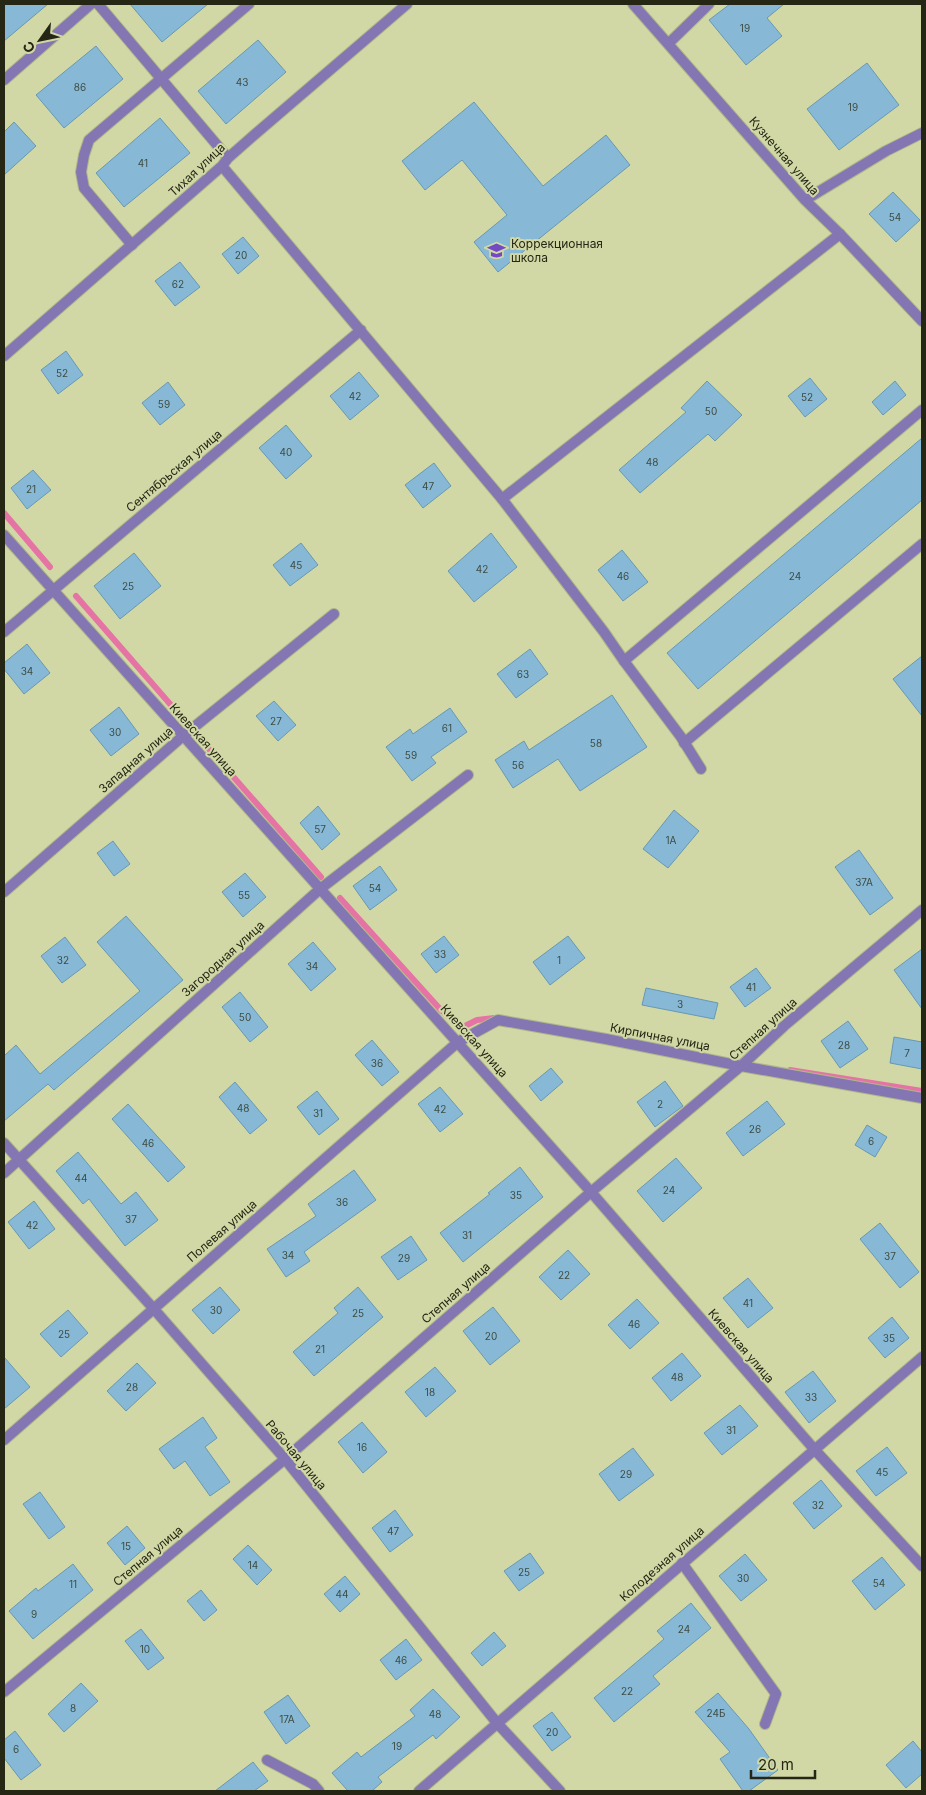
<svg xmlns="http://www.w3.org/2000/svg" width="926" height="1795" viewBox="0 0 926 1795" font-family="Inter,sans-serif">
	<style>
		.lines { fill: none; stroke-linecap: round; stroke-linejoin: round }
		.stream { stroke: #e574a5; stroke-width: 6 }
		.building { fill: #87b9d6; stroke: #6798b4 }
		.service-casing { stroke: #afb589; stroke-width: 12 }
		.minor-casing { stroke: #afb589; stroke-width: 12 }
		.tertiary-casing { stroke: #afb589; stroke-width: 12 }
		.service { stroke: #8475b3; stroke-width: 10 }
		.minor { stroke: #8475b3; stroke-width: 10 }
		.tertiary { stroke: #8475b3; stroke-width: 10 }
		.labels { text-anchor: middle; stroke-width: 4; stroke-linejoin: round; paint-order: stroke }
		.number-label { font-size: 10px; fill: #3e4c44 }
		.street-label { font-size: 12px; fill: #252714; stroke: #d1d8a6 }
		.poi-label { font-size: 12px; fill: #252714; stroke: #d1d8a6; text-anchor: start }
	</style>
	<rect width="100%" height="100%" fill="#d1d8a6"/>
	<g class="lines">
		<path class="stream" d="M4,513L50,567
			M76,596L184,720
			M202,741L321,877
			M340,898L440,1009L461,1028L477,1020L494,1018
			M790,1070L922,1091"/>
	</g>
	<path class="building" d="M4,4H48L4,41Z
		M130,4H208L162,42Z
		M730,4H784L767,18L782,36L746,65L709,20Z
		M258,40L286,72L226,124L198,91Z
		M96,46L123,79L64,128L36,95Z
		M867,63L899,105L839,150L807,109Z
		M474,102L543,186L606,135L630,165L498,272L474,242L507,215L462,160L425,190L402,161Z
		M160,118L190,153L124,207L96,173Z
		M14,122L36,146L4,175V132Z
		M893,192L920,220L896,242L869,214Z
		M243,237L259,256L238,274L222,254Z
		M180,262L200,287L175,306L155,281Z
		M66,351L83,375L58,394L41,370Z
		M359,372L379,396L350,420L330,396Z
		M810,378L827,399L805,417L788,396Z
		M707,381L742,415L715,441L708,434L640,493L619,470L686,412L681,408Z
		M895,381L906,395L883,415L872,402Z
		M168,382L185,405L160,425L142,403Z
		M286,425L312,456L286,479L259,448Z
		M922,438V500L698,689L667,653Z
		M434,463L451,486L423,508L405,485Z
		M33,470L51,490L27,509L11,488Z
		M491,533L517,567L474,602L448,571Z
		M301,543L318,565L290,586L273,565Z
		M622,550L648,582L623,601L598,570Z
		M134,553L161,586L120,619L94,586Z
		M27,644L50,673L24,694L4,669V663Z
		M530,649L548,674L516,698L497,674Z
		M922,656V716L893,679Z
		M612,695L647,747L580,791L558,759L513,788L495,760L524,741L529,750Z
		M274,701L296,725L278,741L256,716Z
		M119,707L139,734L111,756L90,730Z
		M450,708L467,732L431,757L436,763L412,781L386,747L410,729L413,734Z
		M318,806L340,834L322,850L300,823Z
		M674,810L699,831L668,868L643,849Z
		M113,841L130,864L114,876L97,853Z
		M859,850L893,898L870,915L835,867Z
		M380,866L397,890L370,910L353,886Z
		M245,873L266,897L243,917L222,892Z
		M126,916L183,980L54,1090L48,1084L4,1121V1056L16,1045L40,1074L140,991L97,942Z
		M444,936L459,955L436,973L421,954Z
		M568,936L585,958L550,985L533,962Z
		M65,937L86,965L62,983L41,956Z
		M313,942L336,969L311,991L288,964Z
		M922,949V1009L894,970Z
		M756,968L771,988L745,1007L730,987Z
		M646,988L718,1003L714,1019L642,1005Z
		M240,992L268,1027L250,1042L222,1007Z
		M848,1021L868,1049L840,1068L821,1041Z
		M894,1037L922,1042V1069L890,1063Z
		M372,1040L399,1072L382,1086L355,1055Z
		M551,1068L563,1082L541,1101L529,1086Z
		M665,1081L683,1106L655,1127L637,1102Z
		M235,1082L267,1120L250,1134L219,1097Z
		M440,1087L463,1114L440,1132L418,1104Z
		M317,1091L339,1119L319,1135L297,1107Z
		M767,1101L785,1124L743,1156L726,1133Z
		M128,1104L185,1167L168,1182L112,1119Z
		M867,1125L887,1137L875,1157L855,1145Z
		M78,1152L121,1204L136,1192L158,1220L125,1246L89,1199L83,1204L56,1171Z
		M676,1158L702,1188L663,1222L637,1191Z
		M520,1167L543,1197L463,1262L440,1233L490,1194L488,1193Z
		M354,1170L376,1200L304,1252L310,1261L286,1277L267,1249L316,1216L308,1204Z
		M34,1201L55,1229L29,1249L8,1222Z
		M880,1223L919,1272L900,1288L860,1239Z
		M411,1236L427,1260L398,1280L381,1257Z
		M568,1250L590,1274L561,1300L539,1277Z
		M748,1278L773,1308L748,1328L723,1298Z
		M220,1287L240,1310L213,1334L192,1310Z
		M358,1287L383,1317L314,1376L293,1352L338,1313L334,1308Z
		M637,1299L659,1323L630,1349L608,1325Z
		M493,1307L520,1341L490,1365L463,1331Z
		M68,1310L88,1333L61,1357L40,1334Z
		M892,1317L909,1338L885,1358L868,1338Z
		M682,1353L701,1376L671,1401L652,1378Z
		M4,1357L30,1387L4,1409Z
		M137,1363L156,1383L126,1411L107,1391Z
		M435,1367L456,1391L426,1417L405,1392Z
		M813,1371L836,1401L809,1423L785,1392Z
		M740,1405L758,1426L722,1455L704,1433Z
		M203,1417L217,1438L205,1447L230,1482L210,1496L185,1461L174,1469L159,1449Z
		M362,1422L387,1452L363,1473L338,1442Z
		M887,1447L907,1473L876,1496L856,1471Z
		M633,1448L654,1475L619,1501L599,1474Z
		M821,1480L842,1506L814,1529L793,1503Z
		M40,1492L65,1527L49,1539L23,1504Z
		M395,1510L413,1535L390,1552L372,1528Z
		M127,1526L145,1548L125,1565L107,1543Z
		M248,1545L272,1570L257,1585L233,1559Z
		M530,1553L544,1573L519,1591L504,1571Z
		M745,1554L767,1580L741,1601L719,1576Z
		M882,1557L905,1585L875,1610L852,1581Z
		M73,1564L93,1590L33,1639L9,1611L36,1588L38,1591Z
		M345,1576L360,1594L340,1612L324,1594Z
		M201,1590L217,1610L204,1621L187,1601Z
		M691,1603L711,1628L653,1676L660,1684L614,1722L594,1698L664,1639L657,1631Z
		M141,1629L164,1658L148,1670L125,1641Z
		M494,1632L506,1646L482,1666L471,1653Z
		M406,1639L422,1660L396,1680L380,1660Z
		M81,1683L98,1701L64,1732L48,1714Z
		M433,1689L460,1717L436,1739L433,1735L378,1777L382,1782L372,1791H348L332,1773L357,1752L361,1757L415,1716L410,1710Z
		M718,1693L749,1729L778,1770L749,1791H743L720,1759L730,1752L695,1712Z
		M288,1695L310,1726L286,1744L264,1712Z
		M552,1712L571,1737L552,1751L533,1726Z
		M15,1731L41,1765L21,1780L4,1758V1740Z
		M913,1741L922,1752V1774L906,1788L886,1765Z
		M253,1762L268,1781L254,1791H215Z"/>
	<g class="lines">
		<defs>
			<path id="service" d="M669,43L709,4
				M132,245L84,188L81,172L84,155L89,140L249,4
				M502,499L840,234
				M624,661L922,410
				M684,743L922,544
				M4,1173L320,889L468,775
				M682,1563L776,1694L765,1724
				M267,1760L313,1784L319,1791"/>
			<path id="minor" d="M98,4L228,158
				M633,4L805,200L840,234L922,321
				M4,80L91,4
				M222,166L502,499L604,632L624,661L681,737L701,769
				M805,200L886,151L922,133
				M4,356L222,166L228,158L253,136L407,4
				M4,535L591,1192L814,1449L922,1566
				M4,632L361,330
				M4,892L183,736L334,614
				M4,1143L153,1308L285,1459L497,1723L560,1791
				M4,1440L458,1042L498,1020L606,1039L741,1066L922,1098
				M4,1692L285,1459L591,1192L741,1066L784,1026L922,910"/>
			<path id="tertiary" d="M419,1791L922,1357"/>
		</defs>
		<use href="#service" class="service-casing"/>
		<use href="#minor" class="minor-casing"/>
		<use href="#tertiary" class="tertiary-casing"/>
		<use href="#service" class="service"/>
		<use href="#minor" class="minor"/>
		<use href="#tertiary" class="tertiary"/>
	</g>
	<defs>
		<symbol id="school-bare" viewBox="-9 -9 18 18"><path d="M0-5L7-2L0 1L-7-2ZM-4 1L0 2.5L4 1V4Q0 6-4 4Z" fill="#724ac3" stroke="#d1d8a6" stroke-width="2.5" paint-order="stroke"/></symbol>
	</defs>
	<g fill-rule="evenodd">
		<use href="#school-bare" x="484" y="238" width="25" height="25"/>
	</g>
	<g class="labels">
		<g class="number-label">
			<text x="745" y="32">19</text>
			<text x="242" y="86">43</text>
			<text x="80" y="91">86</text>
			<text x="853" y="111">19</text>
			<text x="143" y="167">41</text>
			<text x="895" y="221">54</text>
			<text x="241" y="259">20</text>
			<text x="178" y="288">62</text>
			<text x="62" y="377">52</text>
			<text x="355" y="400">42</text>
			<text x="807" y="401">52</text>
			<text x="164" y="408">59</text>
			<text x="711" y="415">50</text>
			<text x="286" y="456">40</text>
			<text x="652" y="466">48</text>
			<text x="428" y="490">47</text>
			<text x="31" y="493">21</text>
			<text x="296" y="569">45</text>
			<text x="482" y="573">42</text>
			<text x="623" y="580">46</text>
			<text x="795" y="580">24</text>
			<text x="128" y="590">25</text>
			<text x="27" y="675">34</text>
			<text x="523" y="678">63</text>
			<text x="276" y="725">27</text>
			<text x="447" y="732">61</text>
			<text x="115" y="736">30</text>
			<text x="596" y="747">58</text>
			<text x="411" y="759">59</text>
			<text x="518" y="769">56</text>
			<text x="320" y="833">57</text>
			<text x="671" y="844">1А</text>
			<text x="864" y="886">37А</text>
			<text x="375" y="892">54</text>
			<text x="244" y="899">55</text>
			<text x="440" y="958">33</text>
			<text x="63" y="964">32</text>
			<text x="559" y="964">1</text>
			<text x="312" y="970">34</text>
			<text x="751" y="991">41</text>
			<text x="680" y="1008">3</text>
			<text x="245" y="1021">50</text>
			<text x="844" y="1049">28</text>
			<text x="907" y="1057">7</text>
			<text x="377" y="1067">36</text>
			<text x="660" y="1108">2</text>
			<text x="243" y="1112">48</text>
			<text x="440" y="1113">42</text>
			<text x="318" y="1117">31</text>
			<text x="755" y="1133">26</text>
			<text x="871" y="1145">6</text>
			<text x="148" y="1147">46</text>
			<text x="81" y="1182">44</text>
			<text x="669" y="1194">24</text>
			<text x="516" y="1199">35</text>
			<text x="342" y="1206">36</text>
			<text x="131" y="1223">37</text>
			<text x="32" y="1229">42</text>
			<text x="467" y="1239">31</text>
			<text x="288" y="1259">34</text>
			<text x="890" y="1260">37</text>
			<text x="404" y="1262">29</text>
			<text x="564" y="1279">22</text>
			<text x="748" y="1307">41</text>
			<text x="216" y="1314">30</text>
			<text x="358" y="1317">25</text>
			<text x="634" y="1328">46</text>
			<text x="64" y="1338">25</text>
			<text x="491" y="1340">20</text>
			<text x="889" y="1342">35</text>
			<text x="320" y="1353">21</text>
			<text x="677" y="1381">48</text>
			<text x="132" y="1391">28</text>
			<text x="430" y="1396">18</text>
			<text x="811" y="1401">33</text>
			<text x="731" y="1434">31</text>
			<text x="362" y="1451">16</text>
			<text x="882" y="1476">45</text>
			<text x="626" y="1478">29</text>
			<text x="818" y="1509">32</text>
			<text x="393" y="1535">47</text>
			<text x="126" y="1550">15</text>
			<text x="253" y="1569">14</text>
			<text x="524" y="1576">25</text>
			<text x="743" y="1582">30</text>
			<text x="879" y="1587">54</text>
			<text x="73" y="1588">11</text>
			<text x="342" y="1598">44</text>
			<text x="34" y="1618">9</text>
			<text x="684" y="1633">24</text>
			<text x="145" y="1653">10</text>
			<text x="401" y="1664">46</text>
			<text x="627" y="1695">22</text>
			<text x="73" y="1712">8</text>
			<text x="716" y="1717">24Б</text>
			<text x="435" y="1718">48</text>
			<text x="287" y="1723">17А</text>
			<text x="552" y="1736">20</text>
			<text x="397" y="1750">19</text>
			<text x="16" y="1753">6</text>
		</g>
		<g class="street-label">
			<text transform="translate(784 156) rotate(49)" y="4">Кузнечная улица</text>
			<text transform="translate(197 170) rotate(-43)" y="4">Тихая улица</text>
			<text transform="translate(174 471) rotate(-40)" y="4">Сентябрьская улица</text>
			<text transform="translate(203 740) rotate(48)" y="4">Киевская улица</text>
			<text transform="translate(136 760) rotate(-41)" y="4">Западная улица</text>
			<text transform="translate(223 959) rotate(-42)" y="4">Загородная улица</text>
			<text transform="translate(763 1029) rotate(-42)" y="4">Степная улица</text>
			<text transform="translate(660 1037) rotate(11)" y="4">Кирпичная улица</text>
			<text transform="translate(474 1041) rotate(48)" y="4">Киевская улица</text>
			<text transform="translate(222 1231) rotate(-41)" y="4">Полевая улица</text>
			<text transform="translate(456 1293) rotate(-41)" y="4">Степная улица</text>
			<text transform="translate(741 1346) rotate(49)" y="4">Киевская улица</text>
			<text transform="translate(296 1455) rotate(50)" y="4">Рабочая улица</text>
			<text transform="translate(148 1556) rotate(-40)" y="4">Степная улица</text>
			<text transform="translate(662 1564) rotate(-41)" y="4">Колодезная улица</text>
		</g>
		<g class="poi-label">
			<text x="511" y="248">Коррекционная<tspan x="511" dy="14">школа</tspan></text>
		</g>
	</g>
	<rect width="926" height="1795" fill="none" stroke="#252714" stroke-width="10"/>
	<g transform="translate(40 40) rotate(237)" stroke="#d1d8a6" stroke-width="4" paint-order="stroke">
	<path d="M0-4L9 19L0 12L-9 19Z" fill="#252714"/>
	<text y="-8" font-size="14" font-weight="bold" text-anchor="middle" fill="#252714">С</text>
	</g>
	<path d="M751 1770v8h64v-8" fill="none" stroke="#252714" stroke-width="2.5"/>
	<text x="758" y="1770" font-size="15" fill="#252714" stroke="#d1d8a6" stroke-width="4" paint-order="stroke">20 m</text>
</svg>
